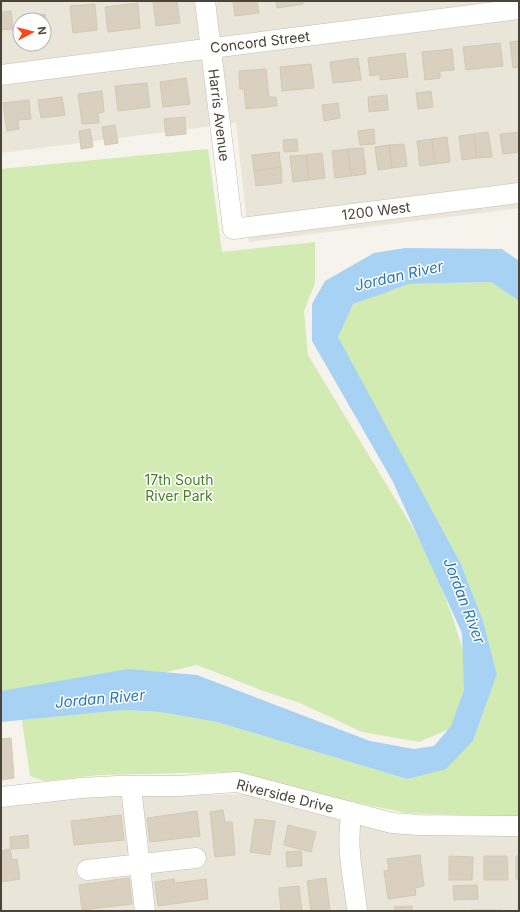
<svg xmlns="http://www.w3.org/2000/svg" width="520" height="912" viewBox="0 0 520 912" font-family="Inter,sans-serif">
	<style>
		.residential { fill: #eae5d9; fill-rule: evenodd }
		.green { fill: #d1ebb3 }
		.water { fill: #a7d2f4 }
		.building { fill: #d9d0c0; stroke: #d4c8b3 }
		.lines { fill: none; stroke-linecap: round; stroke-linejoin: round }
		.minor-casing { stroke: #c2bcad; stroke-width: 21 }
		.minor { stroke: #fff; stroke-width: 20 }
		.labels { text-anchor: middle; stroke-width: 3; stroke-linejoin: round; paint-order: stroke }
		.street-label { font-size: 14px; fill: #4b4438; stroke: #fff }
		.park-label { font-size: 14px; fill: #478128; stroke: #fff }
		.water-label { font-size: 15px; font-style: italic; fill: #2a77b5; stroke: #fff }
	</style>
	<rect width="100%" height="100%" fill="#f6f3ec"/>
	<path class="residential" d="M1,1H519V208L249,242L236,123L1,153ZM20,20H44V44H20Z
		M257,794L519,835V911H1V799Z"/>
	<path class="green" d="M208,149L222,252L315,242V283L304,311L308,355L428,553L451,613L470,672L463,712L449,729L419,742L362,732L300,703L266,692L197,665L145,677L1,695V169Z
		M491,282L519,301V817L406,813L330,797L235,772L99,775L45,781L30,776L22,720L125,710L160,712L217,722L407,779L473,741L497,674L483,621L461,564L337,337L353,304L385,293L408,284Z"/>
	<path class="water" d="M405,248L502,249L519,261V301L491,282L408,284L385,293L353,304L338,337L461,564L483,621L497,674L473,741L446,769L407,779L217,722L160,712L125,710L1,722V691L128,669L197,675L370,741L414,749L434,746L451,726L464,690L462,633L392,480L312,341V304L325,281L374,253Z"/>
	<path class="building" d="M153,1H177L180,23L156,26Z
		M233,1H257L259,13L235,16Z
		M276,1H303V4L277,8Z
		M138,3L140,28L108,32L105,7Z
		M95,4L97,30L73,33L70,6Z
		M11,11L13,29L1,30V12Z
		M45,14L48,32H44V20H22V17Z
		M519,41V67L513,68L510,42Z
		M500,43L503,66L466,70L463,47Z
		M452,49L454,70L440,71V78L425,80L422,52Z
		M405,53L408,77L380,80V74L370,76L368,58Z
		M358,58L361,80L333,83L330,62Z
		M311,64L314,88L282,91L280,67Z
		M266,69L269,97H276L277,106L246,109L244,89H240L239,71Z
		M186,78L190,104L163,107L160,82Z
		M147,83L150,107L118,111L115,86Z
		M102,91L104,112L98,113L99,123L82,124L78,94Z
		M431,91L433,107L418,109L416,93Z
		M387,95L388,110L369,112L368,97Z
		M62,97L65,115L41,118L38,100Z
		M29,100L31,119L18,120L19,129L7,131L3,103Z
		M338,103L340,118L324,121L322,105Z
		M185,117L186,134L166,136L164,119Z
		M115,125L118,143L105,145L102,127Z
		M90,129L93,147L81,149L79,131Z
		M374,129L375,144L360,145L358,131Z
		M488,132L492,157L477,158L474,134Z
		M519,132V152L503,154L500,134Z
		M474,134L477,158L462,160L459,136Z
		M447,137L450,162L435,164L432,139Z
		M297,139L298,151L284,152L283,140Z
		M432,139L435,164L420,166L417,141Z
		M404,144L407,166L392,168L389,145Z
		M389,145L392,168L378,170L375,147Z
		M363,148L366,174L351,176L348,149Z
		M348,149L351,176L335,178L332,151Z
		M279,152L281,167L254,171L252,155Z
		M322,153L325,178L309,180L306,155Z
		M306,155L309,180L293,182L290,156Z
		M281,167L282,183L256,186L254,171Z
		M11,738L14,778L1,780V739Z
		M223,810L225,822H232L235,855L215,857L210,812Z
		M197,811L200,836L150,842L147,818Z
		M121,815L124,840L74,845L71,821Z
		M255,819L275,821L270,855L250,852Z
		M288,825L316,832L311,852L284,845Z
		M28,835L29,848L11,849L10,837Z
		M10,849L12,860L17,859L20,879L1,882V851Z
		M301,851L302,866L287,867L286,852Z
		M420,855L424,886L415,888L416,895L388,899L384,871L389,870L387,859Z
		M449,856L473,857L472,880H449Z
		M484,856H507L508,880H484Z
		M516,856H519V879H516Z
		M129,878L132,904L82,910L79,885Z
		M326,878L330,911H311L307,881Z
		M174,879L175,883L206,879L208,899L158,906L155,882Z
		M477,885L478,899L454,900L453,886Z
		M299,886L302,911H281L279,888Z
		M412,906V911H395L394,907Z
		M471,910H501V911H471Z"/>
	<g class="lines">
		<defs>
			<path id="minor" d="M205,1L233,229L519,193
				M1,75L519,9
				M131,787L145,911
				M1,797L81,788L118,786H179L237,782L392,823L419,825L519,826
				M352,812C345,845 354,879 357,911
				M87,870L196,858"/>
		</defs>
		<use href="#minor" class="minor-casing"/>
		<use href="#minor" class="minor"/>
	</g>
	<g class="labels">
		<g class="street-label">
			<text transform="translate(260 42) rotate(-7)" y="5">Concord Street</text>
			<text transform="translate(219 115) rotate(83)" y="5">Harris Avenue</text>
			<text transform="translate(376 211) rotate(-7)" y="5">1200 West</text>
			<text transform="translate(285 796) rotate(14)" y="5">Riverside Drive</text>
		</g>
		<g class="park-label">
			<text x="179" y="485">17th South<tspan x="179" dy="16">River Park</tspan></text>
		</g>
		<g class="water-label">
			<text transform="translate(399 276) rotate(-13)" y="5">Jordan River</text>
			<text transform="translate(464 601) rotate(69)" y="5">Jordan River</text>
			<text transform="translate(100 699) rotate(-5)" y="5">Jordan River</text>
		</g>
	</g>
	<rect width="520" height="912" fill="none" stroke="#4b4438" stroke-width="4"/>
	<g transform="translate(32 32) rotate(83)"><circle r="19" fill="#ffffff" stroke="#b7b4af"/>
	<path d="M0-3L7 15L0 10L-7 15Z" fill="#ff421a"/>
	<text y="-6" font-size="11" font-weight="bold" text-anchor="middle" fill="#4b4438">N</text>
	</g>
</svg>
